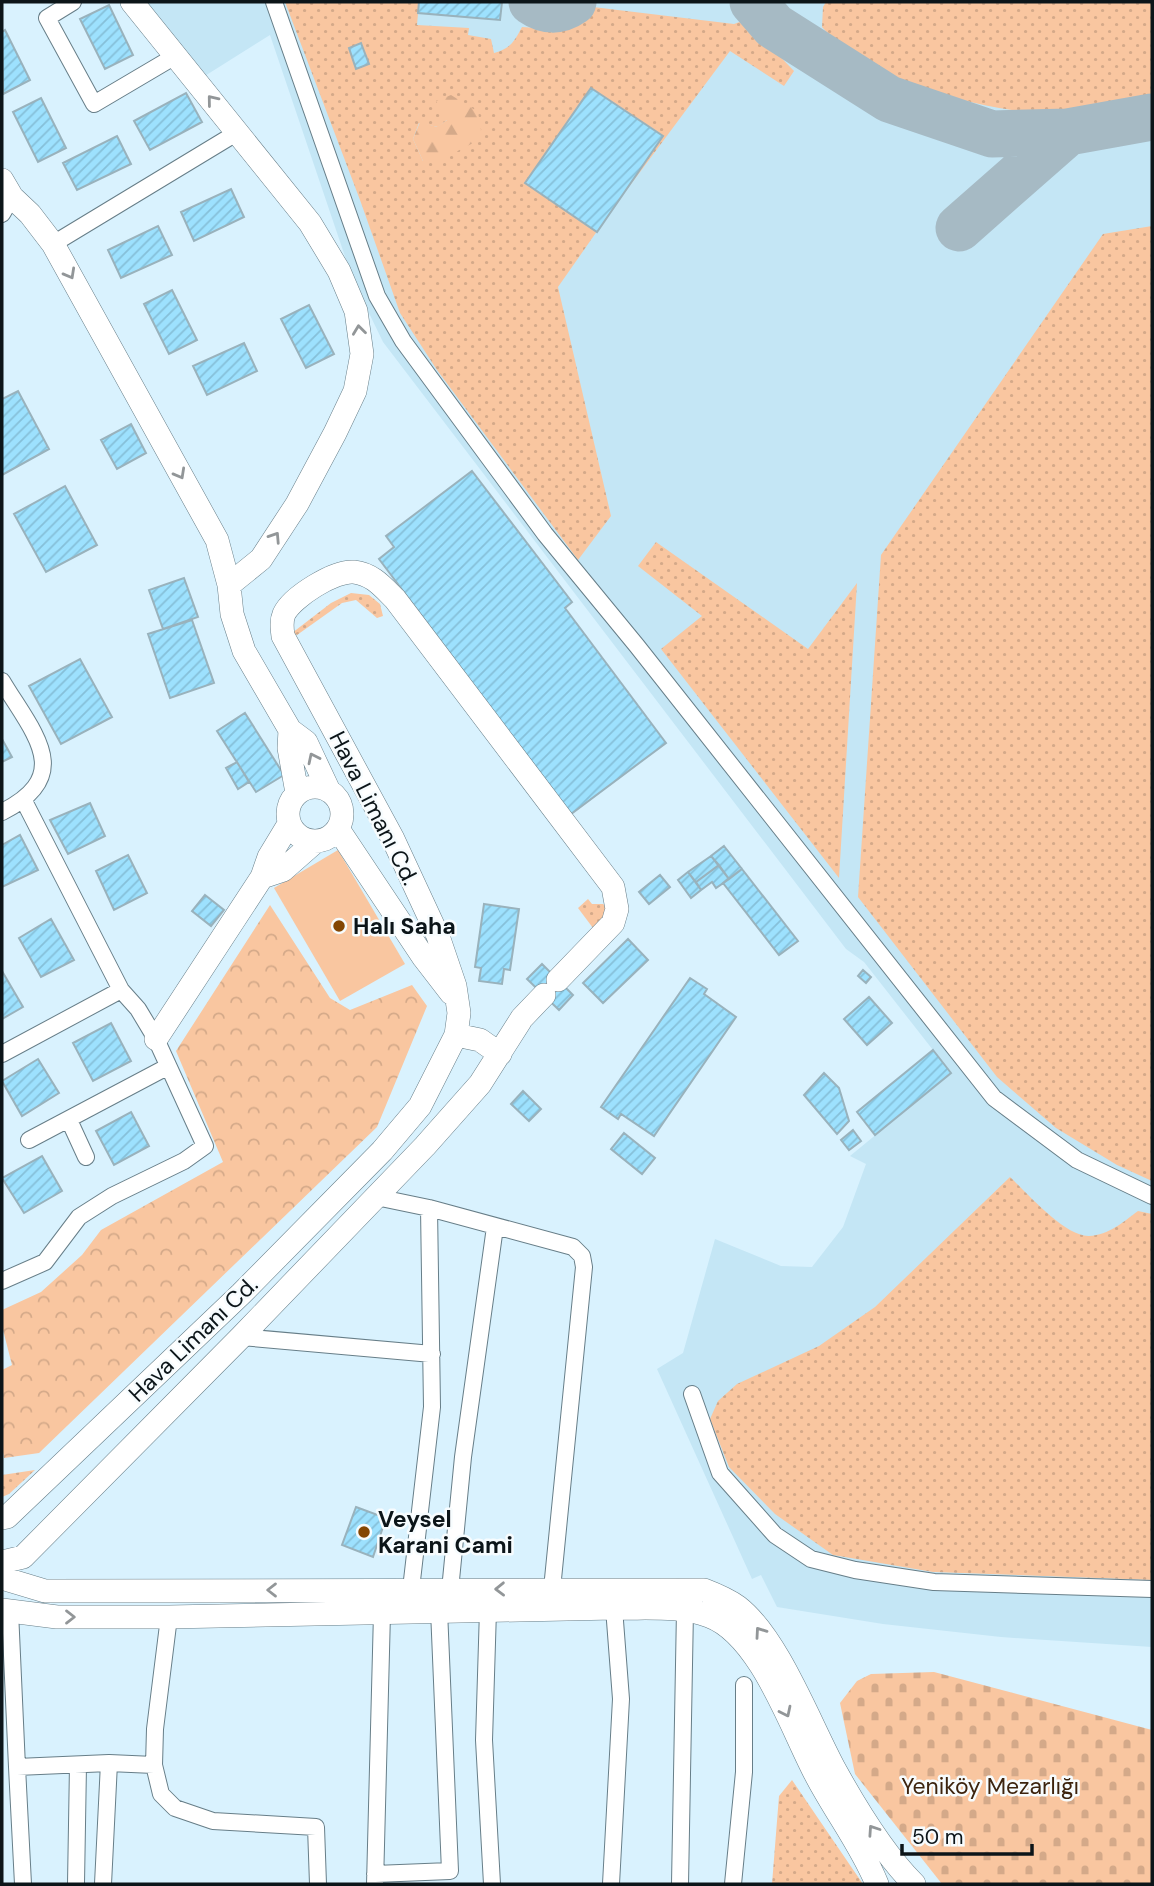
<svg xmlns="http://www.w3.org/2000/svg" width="1154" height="1886" viewBox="0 0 1154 1886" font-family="'DM Sans',sans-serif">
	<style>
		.built { fill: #c4e6f5 }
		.grass { fill: url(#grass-dots); fill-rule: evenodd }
		.forest { fill: url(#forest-firs) }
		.cemetery { fill: url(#cemetery-stones) }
		.park { fill: url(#park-crowns) }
		.garden { fill: #f9c6a0 }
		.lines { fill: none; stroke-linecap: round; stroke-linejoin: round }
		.taxiway { stroke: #a6bac4; stroke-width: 47 }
		.building { fill: url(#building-hatch); stroke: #99b2bc; stroke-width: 2 }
		.street-casing { stroke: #677e88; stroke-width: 18 }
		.secondary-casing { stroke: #677e88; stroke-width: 24 }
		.street { stroke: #fff; stroke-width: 16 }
		.secondary { stroke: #fff; stroke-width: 23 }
		.oneway { stroke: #929698 }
		.poi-dot { fill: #844704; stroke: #f7fcfe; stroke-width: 2.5 }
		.labels { text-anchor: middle; stroke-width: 5; stroke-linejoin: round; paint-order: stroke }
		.street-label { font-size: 23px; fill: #0c1519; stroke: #f7fcfe }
		.poi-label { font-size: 23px; font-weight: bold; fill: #0c1519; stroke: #f7fcfe; text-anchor: start }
		.park-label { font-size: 23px; fill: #3d240e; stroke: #f7fcfe }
	</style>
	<defs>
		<pattern id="grass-dots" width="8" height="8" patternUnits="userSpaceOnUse" patternTransform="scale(1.75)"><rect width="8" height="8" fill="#f9c6a0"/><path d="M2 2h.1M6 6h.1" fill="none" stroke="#d4a989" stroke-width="1.8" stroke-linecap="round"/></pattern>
		<pattern id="forest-firs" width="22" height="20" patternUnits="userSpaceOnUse" patternTransform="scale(1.75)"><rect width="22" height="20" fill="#f9c6a0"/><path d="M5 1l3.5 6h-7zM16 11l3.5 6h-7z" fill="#d4a989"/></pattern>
		<pattern id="cemetery-stones" width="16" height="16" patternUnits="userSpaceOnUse" patternTransform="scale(1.75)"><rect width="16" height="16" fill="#f9c6a0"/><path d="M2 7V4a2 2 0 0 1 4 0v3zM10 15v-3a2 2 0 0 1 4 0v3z" fill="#d4a989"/></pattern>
		<pattern id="park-crowns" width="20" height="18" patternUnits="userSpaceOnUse" patternTransform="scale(1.75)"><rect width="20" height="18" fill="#f9c6a0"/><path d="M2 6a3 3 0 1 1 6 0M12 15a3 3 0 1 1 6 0" fill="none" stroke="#d4a989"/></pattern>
		<pattern id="building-hatch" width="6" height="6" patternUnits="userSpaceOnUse" patternTransform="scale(1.75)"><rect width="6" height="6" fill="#9de1fe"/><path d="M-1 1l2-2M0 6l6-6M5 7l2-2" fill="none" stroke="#86c0d9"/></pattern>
	</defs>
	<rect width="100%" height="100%" fill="#d9f2fe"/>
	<path class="built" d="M139,2H1152V1647L1001,1637L883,1624L777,1607L761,1575L752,1579L657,1369L683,1353L715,1239L781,1266L812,1267L843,1227L866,1164L850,1156L951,1073L864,962L846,949L383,342L353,280L270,35L200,79Z"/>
	<path class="grass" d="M285,2H419L417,25L469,28L468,35L491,39L494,53C510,49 514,42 522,27C552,29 573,33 593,7L734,24L745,20L794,71L784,86L730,51L614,207L558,287L611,516L578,560L437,370L400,313L360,200ZM448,119L423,161L413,139L419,123L438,127Z
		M826,2H1152V98C1113,107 1071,116 1031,112C967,107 865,76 822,27L823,7Z
		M1152,226V1181L1117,1165L1056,1128L997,1077L858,897L881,555L1103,234Z
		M656,542L808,649L857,583L839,878L661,649L702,616L638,566Z
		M351,593L369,595L380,604L383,616L377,618L356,600L342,603L297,635L292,633L331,603Z
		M588,899L592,904H603L608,908L596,932L578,908Z
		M1010,1177C1027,1193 1065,1237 1089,1236C1109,1235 1123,1222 1138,1211L1152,1214V1580L933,1572L833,1555L775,1514L729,1467L710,1419L718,1401L737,1384L819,1346L875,1307Z
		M35,1470L9,1494L2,1497V1475Z
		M792,1780L854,1871L863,1884H772L779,1796Z"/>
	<path class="forest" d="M451,95L478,112L481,130L479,140L442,159L423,161L413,139L420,122L437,127L447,120L436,101Z"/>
	<path class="cemetery" d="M934,1672L1152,1730V1884H942L855,1774L840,1703L857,1681L871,1674Z"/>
	<path class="park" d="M270,905L330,998L350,1010L412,985L427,1006L377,1127L39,1453L4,1458L2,1446V1370L12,1365L2,1326V1310L41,1292L82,1255L101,1230L223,1162L176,1051Z"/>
	<path class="garden" d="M338,850L405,964L340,1001L274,888Z"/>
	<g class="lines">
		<path class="taxiway" d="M532,2C545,11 559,12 573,2
			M753,2L774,26L889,99L992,134L1068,132L1152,117
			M959,228L1068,132"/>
	</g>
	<path class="building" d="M419,2H502L500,20L418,13Z
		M109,5L133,55L105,69L80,19Z
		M5,30L30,80L3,94L2,32Z
		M361,43L369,64L356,69L349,48Z
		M591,88L663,136L597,232L525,183Z
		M186,93L202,122L150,150L134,121Z
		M41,98L66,148L38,162L13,112Z
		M117,136L131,164L77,190L63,163Z
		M231,189L244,217L194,241L181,212Z
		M158,226L172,255L121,278L108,250Z
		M172,290L197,340L169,354L144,304Z
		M309,305L334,354L306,368L281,319Z
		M244,343L257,371L207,395L193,366Z
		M18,391L49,449L2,475V399Z
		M131,424L146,453L117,469L101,440Z
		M472,471L572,602L565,608L666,743L571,814L379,559L394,547L386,536Z
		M65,486L97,545L46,572L14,514Z
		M184,578L198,617L163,629L149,590Z
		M192,620L214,683L170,698L148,634Z
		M80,659L112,717L61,744L29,686Z
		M245,713L284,775L256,792L217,731Z
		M2,739L12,757L2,762Z
		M237,762L249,782L238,789L226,768Z
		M90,803L105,836L68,854L50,820Z
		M20,835L38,870L2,887V845Z
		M724,846L742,869L729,879L711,856Z
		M128,855L147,893L114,910L96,871Z
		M711,856L719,865L696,882L688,872Z
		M719,865L729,879L716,888L712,882L701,890L696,882Z
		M742,869L798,941L779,955L723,883Z
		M688,872L701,890L691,898L678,880Z
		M660,875L670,887L649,904L639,892Z
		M205,895L224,910L211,926L192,911Z
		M484,904L519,909L510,970L504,969L502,984L479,981L481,968L475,967Z
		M51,919L74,960L41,977L19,938Z
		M628,939L648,960L603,1003L583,983Z
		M542,964L573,995L559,1010L527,979Z
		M863,970L871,977L866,983L858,976Z
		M2,971L23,1007L2,1019Z
		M690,978L707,989L704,994L736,1017L654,1136L621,1114L618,1119L601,1107Z
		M869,997L892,1023L867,1045L844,1019Z
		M111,1023L131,1061L93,1081L73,1043Z
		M933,1050L951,1073L875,1135L857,1112Z
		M38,1059L59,1093L22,1116L2,1081Z
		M824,1073L839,1088L849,1121L837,1134L804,1095Z
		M523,1091L541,1109L529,1121L511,1104Z
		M131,1112L149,1146L114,1165L96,1131Z
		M853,1130L861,1141L849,1150L841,1140Z
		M624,1133L655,1158L642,1174L611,1149Z
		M42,1156L62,1191L24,1213L2,1178Z
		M356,1507L386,1518L373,1557L342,1545Z"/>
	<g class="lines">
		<defs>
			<path id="street" d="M73,2L47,18L94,104L177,55
				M274,2L377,296L403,341L545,534L637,646L994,1098L1077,1160L1152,1196
				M2,214L12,197
				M53,244L238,132
				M2,681C33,733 76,775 2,812
				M2,1054L121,990
				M69,1120L86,1157
				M29,1140L167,1067
				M376,1197L429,1208L573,1247L582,1256L584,1267L552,1589
				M2,1281L45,1262L79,1217L112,1196L184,1161L205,1146L156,1039L138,1009L121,990L24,801
				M241,1337L432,1354
				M692,1394L720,1473L775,1535L811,1559L855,1570L934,1582L1152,1589
				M411,1589L432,1407L429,1208
				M450,1590L463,1457L495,1227
				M488,1610L484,1740L492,1884
				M10,1611L17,1767L109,1763L103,1884
				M169,1617L155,1729L154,1765L161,1794L175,1808L213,1821L316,1827L318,1884
				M109,1763L154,1765
				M17,1767L23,1884
				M375,1874L450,1871L439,1610
				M76,1884L78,1765
				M375,1884L382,1613
				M611,1884L621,1699L614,1608
				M680,1884L685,1610
				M733,1884L744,1772V1685"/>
			<path id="secondary" d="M132,2L310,223L339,271L356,311L362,354L355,391L335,433L297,504L261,559L229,585
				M2,180L12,197L30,214L53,244L217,540L229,585L232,614L244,651L290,730L306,742L329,791
				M290,730L289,748L297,793
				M288 814a27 27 0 1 1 54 0a27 27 0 1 1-54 0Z
				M338,829L424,958L451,993
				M262,877L283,870L316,841
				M456,1035L480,1040L500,1054
				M156,1039L262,877L269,857L289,824
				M2,1518L7,1517L241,1294L382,1151L420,1106L456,1035L459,1013L455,986L438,936L393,839L283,636C282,628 281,621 284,614C292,597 335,570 354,572C372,574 382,586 395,599L613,887L617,909L613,923L558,980
				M2,1562L23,1557L241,1337L425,1146L480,1084L522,1018L544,995
				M2,1578L45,1591L704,1590C717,1595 727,1599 738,1607C778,1638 810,1724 835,1770C856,1808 884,1854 914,1884
				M2,1610L57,1617H169L614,1608C644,1609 680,1605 709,1616C761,1635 792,1731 817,1777C836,1813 862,1847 877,1884"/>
		</defs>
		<use href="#street" class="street-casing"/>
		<use href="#secondary" class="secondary-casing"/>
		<use href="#street" class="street"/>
		<use href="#secondary" class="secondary"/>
	</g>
	<defs><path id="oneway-chevron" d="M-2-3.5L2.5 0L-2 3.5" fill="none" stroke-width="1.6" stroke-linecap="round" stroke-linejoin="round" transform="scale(1.75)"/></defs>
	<g class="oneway">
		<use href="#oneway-chevron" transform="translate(212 100) rotate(-129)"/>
		<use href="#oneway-chevron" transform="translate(70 274) rotate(61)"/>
		<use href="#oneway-chevron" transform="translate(359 330) rotate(-97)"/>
		<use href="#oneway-chevron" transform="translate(180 474) rotate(61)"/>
		<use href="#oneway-chevron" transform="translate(275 537) rotate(-57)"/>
		<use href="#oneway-chevron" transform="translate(313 758) rotate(-116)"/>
		<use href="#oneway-chevron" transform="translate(500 1589) rotate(179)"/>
		<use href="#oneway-chevron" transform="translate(272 1590) rotate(180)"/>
		<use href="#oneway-chevron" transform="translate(70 1617)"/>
		<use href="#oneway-chevron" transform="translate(760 1632) rotate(-125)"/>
		<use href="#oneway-chevron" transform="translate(786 1712) rotate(64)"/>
		<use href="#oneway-chevron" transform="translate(873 1830) rotate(-124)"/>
	</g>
	<g class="poi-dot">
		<circle cx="339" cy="926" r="7"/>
		<circle cx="364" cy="1532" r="7"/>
	</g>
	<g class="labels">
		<g class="street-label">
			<text transform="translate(374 808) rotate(63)" y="8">Hava Limanı Cd.</text>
			<text transform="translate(193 1339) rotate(-44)" y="8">Hava Limanı Cd.</text>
		</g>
		<g class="poi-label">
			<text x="353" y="934">Halı Saha</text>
			<text x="378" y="1527">Veysel<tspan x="378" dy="26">Karani Cami</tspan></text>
		</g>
		<g class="park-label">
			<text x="990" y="1794">Yeniköy Mezarlığı</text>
		</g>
	</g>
	<rect width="1154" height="1886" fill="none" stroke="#0c1519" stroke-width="7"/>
	<path d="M902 1844v10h130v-10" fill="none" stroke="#0c1519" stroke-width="3.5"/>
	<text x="912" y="1844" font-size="21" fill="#0c1519" stroke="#f7fcfe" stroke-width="5" paint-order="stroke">50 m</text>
</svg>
